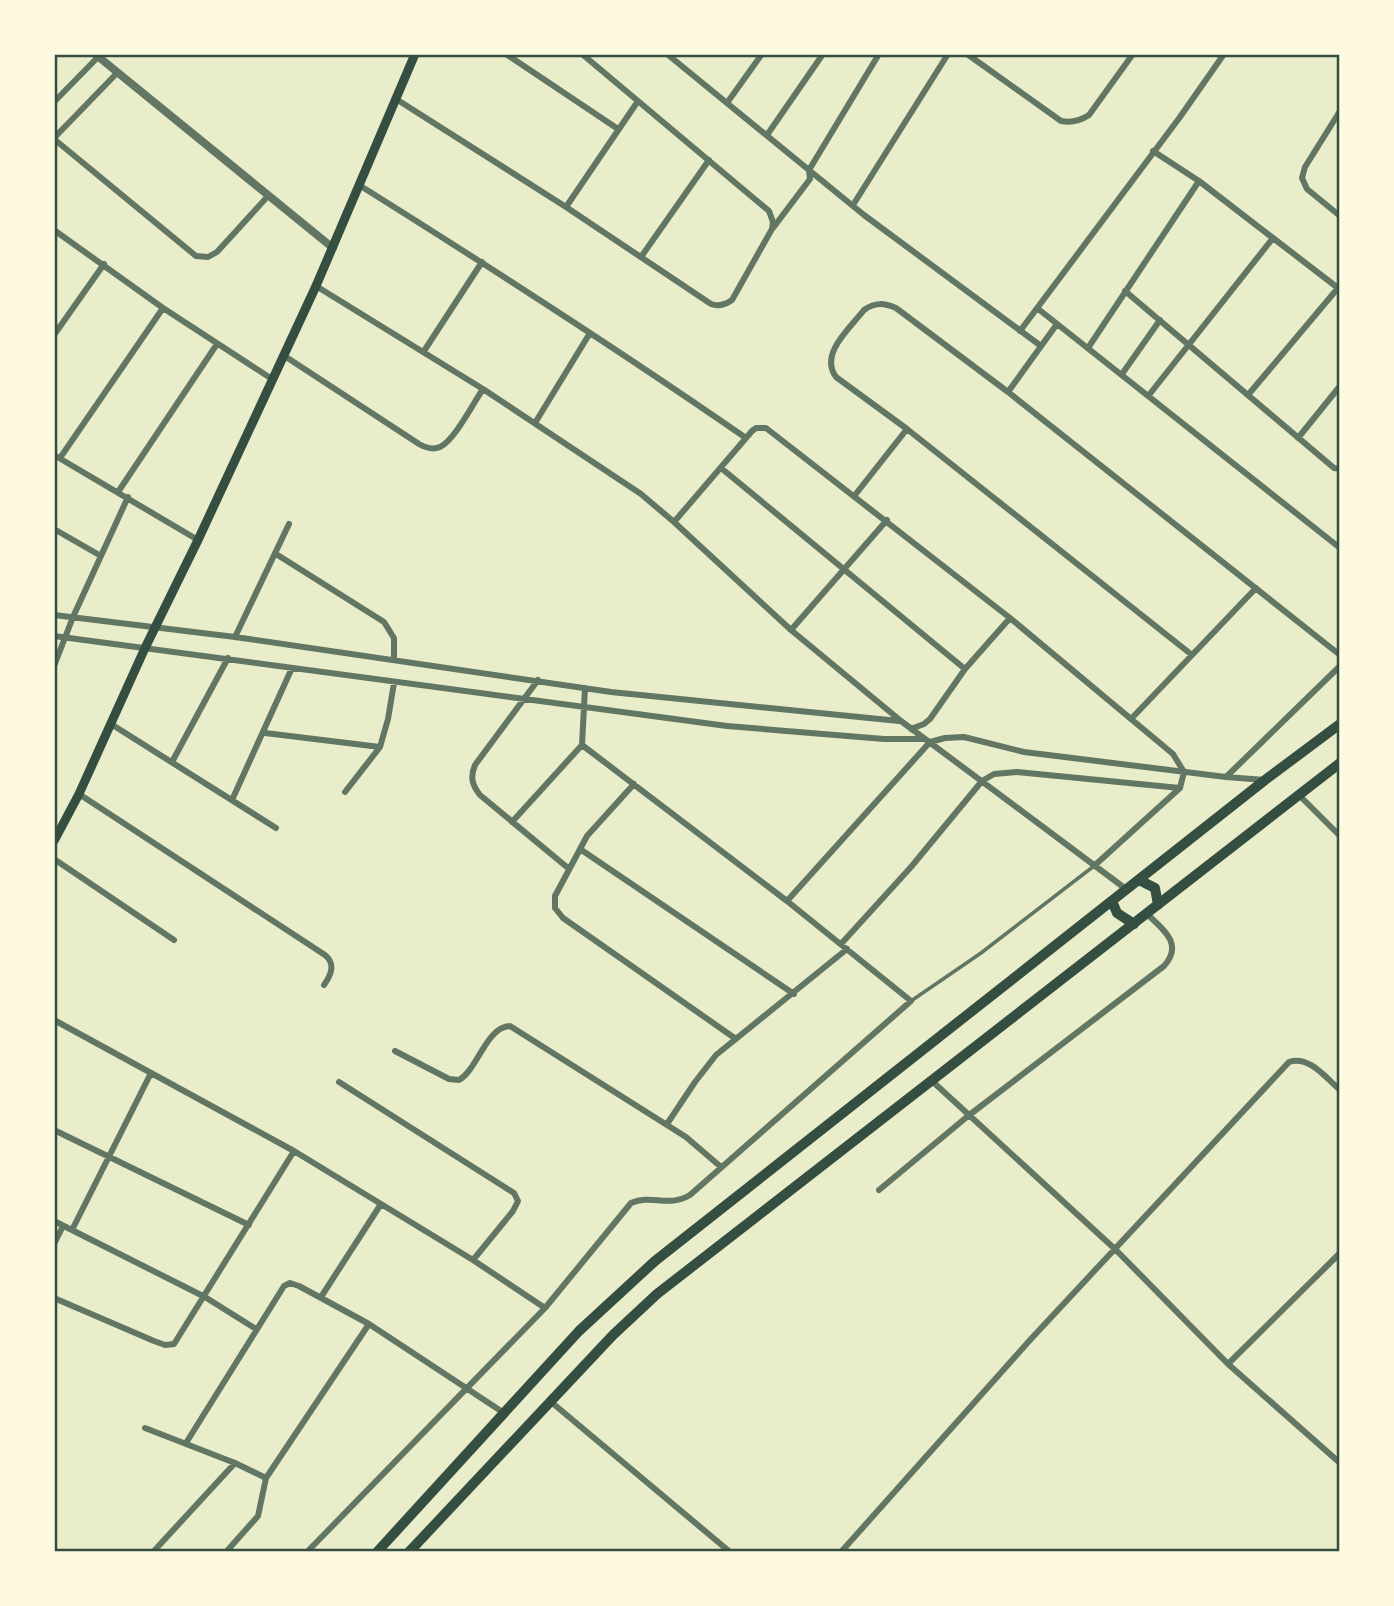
<svg xmlns="http://www.w3.org/2000/svg" width="1394" height="1606" viewBox="0 0 1394 1606" font-family="Raleway,sans-serif">
<style>
.lines{fill:none;stroke-linecap:round;stroke-linejoin:round}
.service{stroke:#617663;stroke-width:3.5}
.minor{stroke:#617663;stroke-width:6}
.tertiary{stroke:#617663;stroke-width:8}
.secondary{stroke:#344e41;stroke-width:9}
.primary{stroke:#344e41;stroke-width:10}
.neatline{fill:none;stroke:#344e41;stroke-width:2.5}
</style>
<rect width="100%" height="100%" fill="#e9edc9"/>
<g class="lines">
<path class="service" d="M911,1001l70,-48 113,-87"/>
<path class="minor" d="M506,54l112,75
M667,54l197,161 177,131
M967,54l94,67c11,2 19,0 28,-6l44,-61
M396,99l170,108 145,97c8,3 14,1 21,-4l40,-71 1,-7 -4,-11 -187,-157
M54,102l44,-45
M727,103l35,-49
M1340,111l-35,56 -3,11 5,11 33,27
M767,135l56,-81
M54,138l63,-65
M54,139l142,117 12,1 9,-5 51,-56
M1199,181l74,57
M359,185c131,82 260,165 387,253
M853,205l95,-151
M566,207l72,-106
M773,228l37,-49 -1,-9 70,-116
M54,230l109,78 109,71
M641,257l68,-97
M316,286l167,103 158,105 33,28 117,108 110,91 225,168
M1125,291l209,177 6,1
M1037,308l303,240
M1020,331l160,-214 44,-63
M54,335l50,-71
M1088,348l111,-167 -46,-30
M424,351l58,-89
M283,355l136,89c7,4 14,6 21,3 14,-6 34,-45 43,-58
M1122,374l38,-54
M1008,392l49,-68
M1149,395l124,-157 65,50 2,-3
M1248,395l90,-107
M535,423l55,-90
M1298,438l42,-52
M54,455l144,85
M60,458l103,-150
M721,468l244,201
M118,492l99,-148
M855,495l52,-66
M674,522l78,-91 4,-3h10l244,190 163,136 11,18 -4,16 -86,78
M54,529l47,27
M276,554l108,68 10,16v21
M54,615l181,22 376,55 288,29
M791,630l96,-110
M54,636l673,90 157,13h40
M235,637l54,-113
M1192,655l-285,-226 -71,-52c-17,-23 14,-49 28,-67 11,-8 20,-7 32,-2l112,84 332,263
M54,666l19,-49 55,-120
M538,680l-63,85c-5,12 -3,20 5,30l88,73
M1131,719l125,-131
M111,724l165,104
M911,729l13,-5 6,-5 35,-50 45,-51
M265,733l115,14
M172,762l56,-104
M1226,777l114,-111
M634,784l-47,52 -32,60v12l8,10 173,121
M345,792l35,-45 8,-28 6,-36
M79,794l246,161c11,9 6,20 -1,30
M1299,795l41,41
M232,800l60,-132
M512,822l70,-77
M580,849l214,145
M54,859l120,81
M787,901l143,-159 15,-4 19,-1 60,15 202,25 39,3
M841,944l70,-77 71,-86 12,-7 23,-2 163,16
M54,1020l240,131 179,109 72,48
M395,1051l54,28 10,1c19,-11 27,-53 51,-54l176,111 35,30
M932,1081l184,169 112,114 112,99
M339,1082l175,111 4,8 -5,10 -40,49
M667,1124l28,-42 21,-27 131,-106
M54,1130l195,95
M879,1190l89,-74 196,-150c20,-22 -1,-37 -17,-52
M54,1221l151,76 51,32
M72,1230l79,-157
M54,1244l9,-18
M321,1297l60,-93
M54,1298l100,43 11,4 9,-1 120,-193
M1228,1364l112,-111
M550,1401l180,151
M145,1428l90,35 31,15 103,-154
M186,1443l98,-157 6,-3 9,3 70,38 135,89
M153,1552l82,-89
M226,1552l32,-36 8,-38
M307,1552l238,-244 86,-105c21,-9 37,5 59,-8l221,-194 -124,-100 -205,-156 3,-57
M841,1552l189,-212 259,-278c20,-7 37,16 51,28"/>
<path class="tertiary" d="M95,54l238,194"/>
<path class="secondary" d="M54,841l25,-47 66,-146 53,-108 118,-254 99,-232"/>
<path class="primary" d="M1139,880l16,8 3,17
M1112,901l5,12 17,11
M377,1552l202,-221 76,-70 610,-481 75,-56
M409,1552l204,-217 44,-41 683,-531"/>
</g>
<rect width="1394" height="1606" fill="none" stroke="#fefae0" stroke-width="112"/>
<rect x="56" y="56" width="1282" height="1494" class="neatline"/>
</svg>
